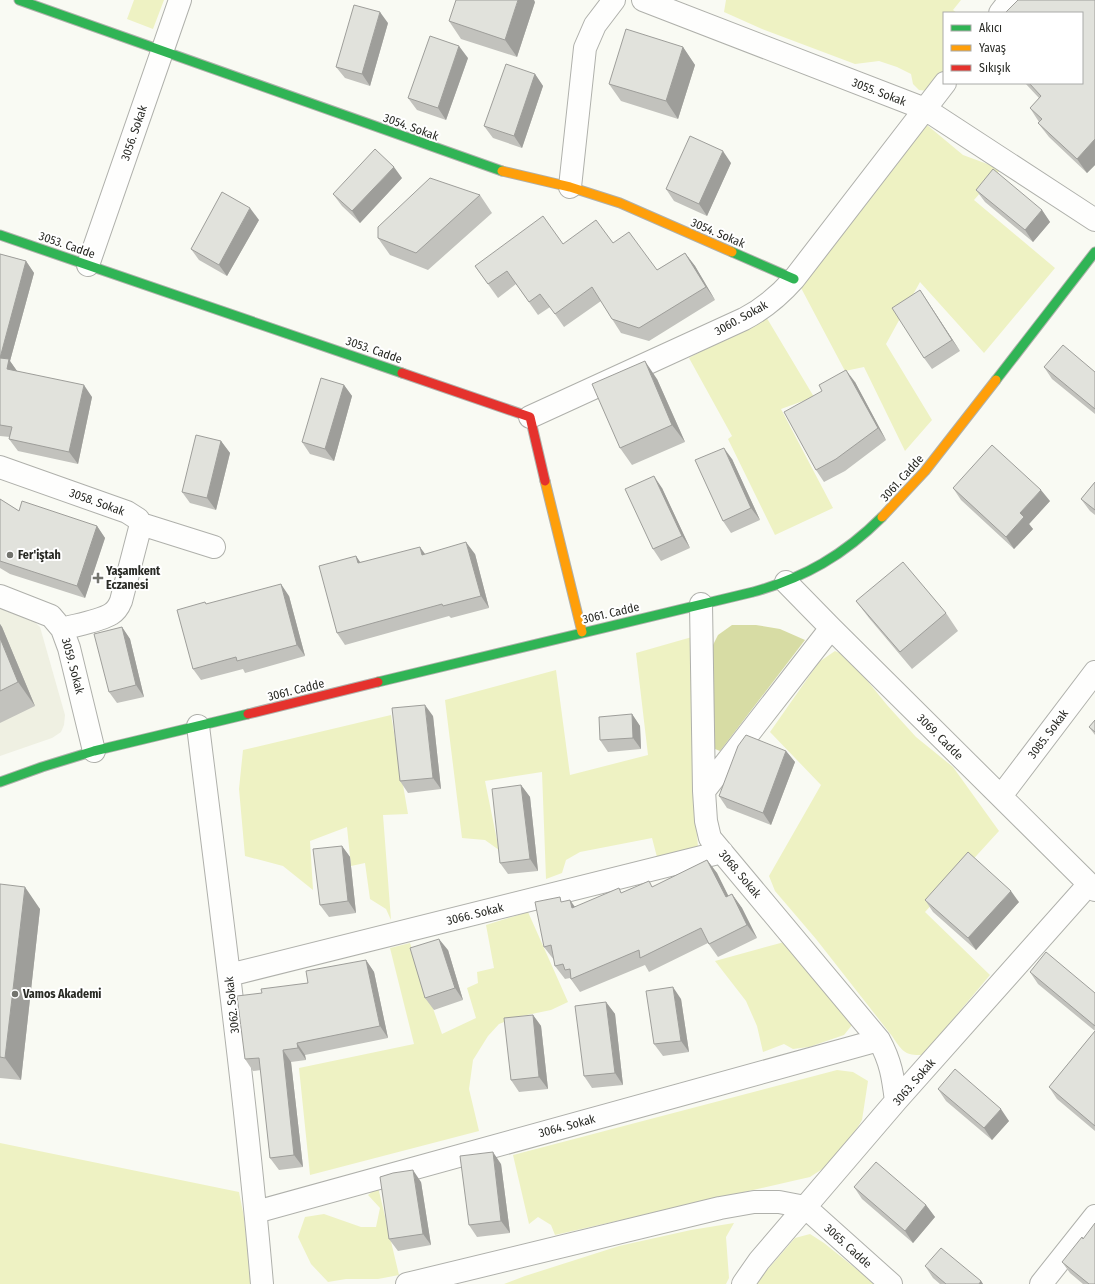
<svg xmlns="http://www.w3.org/2000/svg" width="1095" height="1284" viewBox="0 0 1095 1284" font-family="'Fira Sans Condensed',sans-serif">
<style>
.built{fill:#eff0e2}
.green{fill:#eef2c3}
.forest{fill:#d7dca4}
.lines{fill:none;stroke-linecap:round;stroke-linejoin:round}
.street-casing{stroke:#afb0ab;stroke-width:24}
.fast-casing{stroke:#afb0ab;stroke-width:11}
.slow-casing{stroke:#afb0ab;stroke-width:11}
.jam-casing{stroke:#afb0ab;stroke-width:11}
.street{stroke:#fefefd;stroke-width:22}
.fast{stroke:#30b455;stroke-width:9}
.slow{stroke:#ff9f0a;stroke-width:9}
.jam{stroke:#e5322d;stroke-width:9}
.wall{fill:#c2c2bd}
.shaded-wall{fill:#9e9e9a}
.building{fill:#e1e2dc;stroke:#9e9e9a}
.poi-dot{fill:#72736d;stroke:#fff;stroke-width:1.5}
.labels{text-anchor:middle;dominant-baseline:central;stroke-width:4;stroke-linejoin:round;paint-order:stroke}
.street-label{font-size:12px;fill:#292a25;stroke:#fff}
.poi-label{font-size:12px;font-weight:bold;fill:#292a25;stroke:#fff;text-anchor:start}
</style>
<rect width="100%" height="100%" fill="#f9faf3"/>
<path class="built" d="M0,604l27,11 13,12 25,88 -1,10 -3,7 -9,6 -52,18z"/>
<path class="green" d="M134,0h30l-11,29 -26,-10z
M726,0h235l-8,10 4,3h-13v59l-16,19 -9,-1 -6,-6 -2,-10 -14,-7 -18,-6 -24,3 -93,-35 -38,-17z
M927,125l36,30 38,14 -27,31 81,68 -71,85 -64,-71 -34,62 46,76 -27,31 -41,-84 -19,4 -45,-85z
M765,315l49,82 -33,12 52,99 -58,27 -47,-96 4,-3 -43,-78z
M692,637l3,175 3,35 -41,10 -5,-19 -72,14 -14,8 -4,13 -16,6 -4,-107 -57,9 14,69 -14,-10 -23,-2 -17,-138 111,-30 14,105 78,-20 -12,-102z
M835,651l13,6 39,48 29,32 37,30 46,64 -74,81 65,63 -67,80c-18,1 -21,-4 -31,-19l-76,-97 -41,-48 -6,-15 52,-91 -51,-53 49,-70z
M391,715l17,99 -25,1 8,105 -5,-11 -16,-10 -5,-36 -14,3 -4,-39 -37,14 3,49 -30,-24 -38,-10 -6,-67 4,-39z
M528,912l40,90 -17,8 -34,7 -18,7 -11,12 -15,24 -4,29 10,42 -169,44 -11,-107 115,-24 -24,-96 20,-5 32,91 34,-16 -9,-30 11,-5 -1,-11 17,-4 -8,-43z
M788,941l54,65 10,19 -8,10 -35,12 -16,2 -9,-5 -21,8 -6,-26 -11,-25 -31,-40z
M837,1070l16,2 15,9 -6,39 -16,27 -16,17 -20,13 -255,58 -4,-10 -13,-8 -9,7 -16,-69z
M0,1143l239,49 5,25 7,67h-251z
M378,1187l21,88 -21,4h-32l-18,3 -17,-18 -13,-27 7,-20 19,-3 37,13h15l4,-19 -12,-13z
M734,1223l-8,14 3,41 -3,6h-222l21,-8 94,-30 72,-16z
M810,1234l14,9 51,41h-120l40,-46z"/>
<path class="forest" d="M732,625h24l24,4 25,11 -85,111 -5,-2 -3,-102 6,-12z"/>
<g class="lines">
<defs>
<path id="street" d="M643,0l282,109 170,111
M1000,13l10,-13
M570,187l15,-139 10,-23 19,-25
M88,265l92,-265
M530,417l214,-98c19,-10 35,-23 50,-40l151,-196
M0,467l127,45 11,7 3,5 73,23
M786,582l45,46 264,262
M0,596l51,20 11,13 7,19 25,103
M701,604l3,187 2,30 4,17 169,202c12,22 14,37 17,61
M62,629c14,-4 38,-8 49,-15 5,-3 8,-8 10,-13l20,-77
M198,726c23,186 48,372 64,558
M704,791l127,-163
M1001,796l94,-124
M229,975l493,-123
M256,1212l623,-172
M407,1284l313,-76 34,-6h25l26,5 86,77
M743,1284l16,-23 137,-160 193,-217
M1041,1284l54,-68"/>
<path id="fast" d="M19,0l483,171
M0,235l402,138
M732,252l62,27
M996,380l99,-128
M378,682l375,-90c51,-14 91,-37 129,-75
M0,782l42,-15 52,-16 154,-37"/>
<path id="slow" d="M502,171l68,16 50,16 112,49
M545,481l37,151
M882,517l43,-46 71,-91"/>
<path id="jam" d="M402,373l128,44 15,64
M248,714l130,-32"/>
</defs>
<use href="#street" class="street-casing"/>
<use href="#fast" class="fast-casing"/>
<use href="#slow" class="slow-casing"/>
<use href="#jam" class="jam-casing"/>
<use href="#street" class="street"/>
<use href="#fast" class="fast"/>
<use href="#slow" class="slow"/>
<use href="#jam" class="jam"/>
</g>
<path class="wall" d="M1095,0v165l-8,8 -38,-36 -11,-14 1,-1 -9,-14 9,-10 -14,-15h57z
M535,2l-18,55 -56,-18 -12,-18z
M388,23l-18,63 -25,-8 -9,-11z
M683,47l12,18 -17,54 -57,-18 -12,-17z
M468,58l-22,62 -29,-10 -9,-12z
M535,74l8,12 -21,62 -29,-10 -9,-12z
M731,163l-24,53 -33,-15 -8,-12z
M402,178l-42,45 -18,-17 -9,-12z
M976,190l66,20 8,12 -17,20 -48,-40z
M480,195l12,18 -64,57 -38,-15 -12,-17z
M259,220l-32,56 -28,-16 -8,-11z
M613,243l44,27 28,-17 10,13 20,34 -66,41 -28,-8 -9,-14 -11,-18 -37,26 -14,-20 -12,8 -22,-31 -18,14 -23,-32 88,-22z
M0,254l26,7 8,12 -24,88 7,10 75,26 -14,67 -60,-13 -9,-12 1,-2 -10,-1z
M920,290l40,61 -28,18 -8,-11z
M1044,367l51,5v42l-43,-35z
M657,379l28,63 -53,23 -12,-17z
M855,382l31,58 -41,31 -21,11 -8,-12z
M344,385l8,11 -18,65 -24,-7 -8,-12z
M221,441l9,12 -14,57 -26,-7 -8,-11z
M732,459l28,61 -29,13 -8,-12z
M1095,482v33l-5,-4 -9,-12z
M662,488l28,60 -29,13 -8,-12z
M953,488l97,13 -21,23 4,5 -19,20 -53,-49z
M0,499l19,12 78,15 8,12 -20,60 -75,-24 -10,-6z
M425,554h50l14,54 -38,10 -2,-2 -104,29 -8,-12 19,-77 4,6z
M289,596l16,60 -60,17 -2,-4 -42,11 -8,-11 14,-65z
M856,601l90,12 12,18 -46,38 -43,-51z
M0,624l2,3 33,79 -35,17z
M122,627l8,12 14,58 -27,6 -8,-11z
M632,714l8,12 1,23 -33,3 -8,-12z
M433,716l8,73 -33,4 -8,-12z
M1095,720v15l-6,-8z
M786,751l9,11 -24,63 -44,-17 -8,-12z
M521,785l9,12 8,74 -30,3 -8,-11z
M342,846l8,11 6,56 -27,4 -9,-12z
M707,860l10,13 11,23 4,-2 10,14 15,30 -39,19 -10,-14 -59,29 -4,-7 -65,27 -10,-14 -5,1 -10,-13 -1,-6 -10,-13 20,-45 11,5 47,-14 31,-6z
M0,884l40,25 -19,171 -21,-2z
M925,900l94,2 -43,48 -43,-38z
M448,950l15,50 -29,10 -9,-12z
M366,960l8,12 14,66 -83,17 1,5 -15,2 12,105 -24,3 -9,-12 -9,-88 -8,1 -8,-12 17,-66 46,-10z
M1030,972l65,21v38l-57,-47z
M681,999l8,53 -26,4 -9,-12z
M606,1002l9,12 8,71 -31,3 -8,-12z
M533,1015l8,11 7,63 -29,3 -8,-12z
M1095,1031v100l-38,-32 -8,-12z
M938,1089l71,32 -17,19 -46,-39z
M501,1164l9,69 -33,4 -8,-12z
M421,1182l10,63 -33,6 -9,-12z
M854,1187l72,18 9,12 -22,26 -51,-44z
M1062,1262l33,22h-12l-13,-11z
M925,1266l56,15 2,3h-43l-7,-6z"/>
<path class="shaded-wall" d="M518,0h16l1,2 -18,55 -12,-17z
M380,12l8,11 -18,63 -8,-12z
M459,46l9,12 -22,62 -8,-12z
M683,47l12,18 -17,54 -12,-18z
M535,74l8,12 -21,62 -8,-12z
M1095,139v26l-8,8 -10,-14z
M723,151l8,12 -24,53 -8,-12z
M394,167l8,11 -42,45 -8,-12z
M250,208l9,12 -32,56 -8,-11z
M1042,210l8,12 -17,20 -8,-12z
M685,253l10,13 20,34 -9,-13z
M26,261l8,12 -24,88 7,10 -2,10 -15,-23z
M920,290l8,12 32,49 -8,-11z
M645,361l12,18 28,63 -13,-17z
M846,370l9,12 31,58 -8,-12z
M84,385l8,12 -14,67 -9,-12z
M344,385l8,11 -18,65 -9,-12z
M221,441l9,12 -14,57 -9,-12z
M724,448l8,11 28,61 -9,-12z
M654,476l8,12 28,60 -8,-12z
M1041,490l9,11 -21,23 4,5 -19,20 -8,-12 14,-24z
M97,526l8,12 -20,60 -8,-12z
M466,542l9,12 14,54 -8,-12z
M420,547l8,11 -6,-3z
M356,556l8,12 -6,-5z
M281,584l8,12 16,60 -8,-11z
M0,624l2,3 33,79 -17,-24 -18,-44z
M122,627l8,12 14,58 -8,-12z
M425,705l8,11 8,73 -8,-11z
M632,714l8,12 1,23 -8,-11z
M786,751l9,11 -24,63 -8,-12z
M521,785l9,12 8,74 -8,-12z
M342,846l8,11 6,56 -8,-12z
M707,860l10,13 19,38 -10,-14z
M25,887l15,22 -19,171 -16,-22z
M1011,891l8,11 -43,48 -8,-12z
M732,894l10,14 15,30 -10,-13z
M570,900l10,14 -8,-6z
M439,939l9,11 15,50 -8,-12z
M366,960l8,12 14,66 -8,-12z
M673,987l8,12 8,53 -8,-11z
M606,1002l9,12 8,71 -8,-12z
M533,1015l8,11 7,63 -9,-12z
M297,1043l8,12 1,5 -8,-12z
M283,1050l8,12 12,105 -9,-12z
M1001,1109l8,12 -17,19 -8,-12z
M493,1152l8,12 9,69 -9,-12z
M413,1170l8,12 10,63 -8,-11z
M926,1205l9,12 -22,26 -8,-12z
M981,1281l2,3h-4z"/>
<path class="building" d="M456,0h62l-13,40 -56,-19z
M1018,0h77v139l-18,20 -39,-36 4,-4 -12,-11 11,-12 -12,-13h53v-70h-77z
M354,5l26,7 -18,62 -26,-7z
M626,29l57,18 -17,54 -57,-17z
M430,36l29,10 -21,62 -30,-10z
M506,64l29,10 -21,62 -30,-10z
M690,136l33,15 -24,53 -33,-15z
M375,149l19,18 -42,44 -19,-17z
M993,169l49,41 -17,20 -49,-40z
M430,178l50,17 -64,58 -38,-15v-11z
M222,192l28,16 -31,57 -28,-16z
M543,216l20,28 33,-24 17,23 16,-11 28,38 28,-17 21,34 -67,41 -27,-9 -20,-32 -37,27 -15,-20 -11,8 -22,-31 -19,13 -13,-18z
M0,254l26,7 -26,97 9,1 -2,10 77,16 -15,67 -60,-13 3,-12 -12,-2z
M920,290l32,50 -28,18 -32,-50z
M1063,345l32,27v37l-51,-42z
M645,361l27,64 -52,23 -28,-64z
M846,370l32,58 -42,31 -20,11 -32,-58 38,-21 -3,-6z
M321,378l23,7 -19,64 -23,-7z
M196,435l25,6 -14,57 -25,-6z
M992,445l49,45 -21,23 4,4 -18,20 -53,-49z
M724,448l27,60 -28,13 -28,-61z
M654,476l28,60 -29,13 -28,-60z
M1095,482v28l-14,-11z
M0,499l19,12 3,-10 75,25 -20,60 -77,-25z
M466,542l15,54 -38,10 -1,-2 -105,29 -18,-67 37,-10 2,7 62,-16 2,8z
M903,562l43,51 -46,39 -44,-51z
M281,584l16,61 -60,16 -1,-4 -43,12 -16,-59 28,-8 1,2z
M122,627l14,58 -27,7 -15,-58z
M0,638l18,44 -18,9z
M425,705l8,73 -33,3 -8,-73z
M632,714l1,24 -33,2 -1,-23z
M1095,720v12l-6,-5z
M746,735l40,16 -23,62 -44,-17 19,-50z
M521,785l9,74 -30,4 -8,-74z
M342,846l6,55 -28,4 -7,-56z
M968,852l43,39 -43,47 -43,-38z
M707,860l19,37 6,-3 15,31 -38,19 -8,-16 -61,30 -1,-8 -68,29 -1,-10 -5,1 -2,-6 -8,2 -4,-21 -7,2 -9,-45 25,-5 1,5 9,-2 2,8 47,-20 2,5 28,-12 3,6z
M0,884l25,3 -20,171 -5,-1z
M439,939l16,49 -30,10 -15,-50z
M1046,952l49,41v33l-65,-54z
M366,960l14,66 -83,17 1,5 -15,2 11,105 -24,3 -11,-100 -14,1 -8,-63 25,-3 -1,-4 47,-6 -2,-12z
M673,987l8,54 -27,3 -8,-53z
M606,1002l9,71 -31,3 -9,-70z
M533,1015l6,62 -28,3 -7,-62z
M1095,1031v95l-46,-39z
M955,1069l46,40 -17,19 -46,-39z
M493,1152l8,69 -32,4 -9,-69z
M876,1162l50,43 -21,26 -51,-44z
M413,1170l10,64 -34,5 -9,-62 13,-4z
M1095,1223v61h-6l-27,-22 20,-25 1,2z
M941,1248l40,33 -2,3h-33l-21,-18z"/>
<g class="poi-dot">
<circle cx="10" cy="555" r="4"/>
<path d="M96 572h4v4h4v4h-4v4h-4v-4h-4v-4h4z"/>
<circle cx="15" cy="994" r="4"/>
</g>
<g class="labels">
<g class="street-label">
<text transform="translate(879 92) rotate(21)">3055. Sokak</text>
<text transform="translate(411 127) rotate(20)">3054. Sokak</text>
<text transform="translate(134 133) rotate(-71)">3056. Sokak</text>
<text transform="translate(718 233) rotate(23)">3054. Sokak</text>
<text transform="translate(67 245) rotate(19)">3053. Cadde</text>
<text transform="translate(741 318) rotate(-29)">3060. Sokak</text>
<text transform="translate(374 350) rotate(19)">3053. Cadde</text>
<text transform="translate(902 478) rotate(-48)">3061. Cadde</text>
<text transform="translate(97 502) rotate(20)">3058. Sokak</text>
<text transform="translate(611 613) rotate(-13)">3061. Cadde</text>
<text transform="translate(73 666) rotate(75)">3059. Sokak</text>
<text transform="translate(296 690) rotate(-14)">3061. Cadde</text>
<text transform="translate(1048 734) rotate(-53)">3085. Sokak</text>
<text transform="translate(940 737) rotate(45)">3069. Cadde</text>
<text transform="translate(740 874) rotate(50)">3068. Sokak</text>
<text transform="translate(475 914) rotate(-14)">3066. Sokak</text>
<text transform="translate(232 1005) rotate(-96)">3062. Sokak</text>
<text transform="translate(914 1082) rotate(-49)">3063. Sokak</text>
<text transform="translate(567 1126) rotate(-15)">3064. Sokak</text>
<text transform="translate(848 1246) rotate(42)">3065. Cadde</text>
</g>
<g class="poi-label">
<text x="18" y="555">Fer'iştah</text>
<text x="106" y="571">Yaşamkent<tspan x="106" dy="14">Eczanesi</tspan></text>
<text x="23" y="994">Vamos Akademi</text>
</g>
</g>
<rect x="943" y="12" width="140" height="72" fill="#ffffff" stroke="#a9aaa8"/>
<rect x="951" y="25" width="20" height="6" fill="#30b455" stroke="#a9aaa8"/>
<text x="979" y="32" font-size="12" fill="#292a25">Akıcı</text>
<rect x="951" y="45" width="20" height="6" fill="#ff9f0a" stroke="#a9aaa8"/>
<text x="979" y="52" font-size="12" fill="#292a25">Yavaş</text>
<rect x="951" y="65" width="20" height="6" fill="#e5322d" stroke="#a9aaa8"/>
<text x="979" y="72" font-size="12" fill="#292a25">Sıkışık</text>
</svg>
